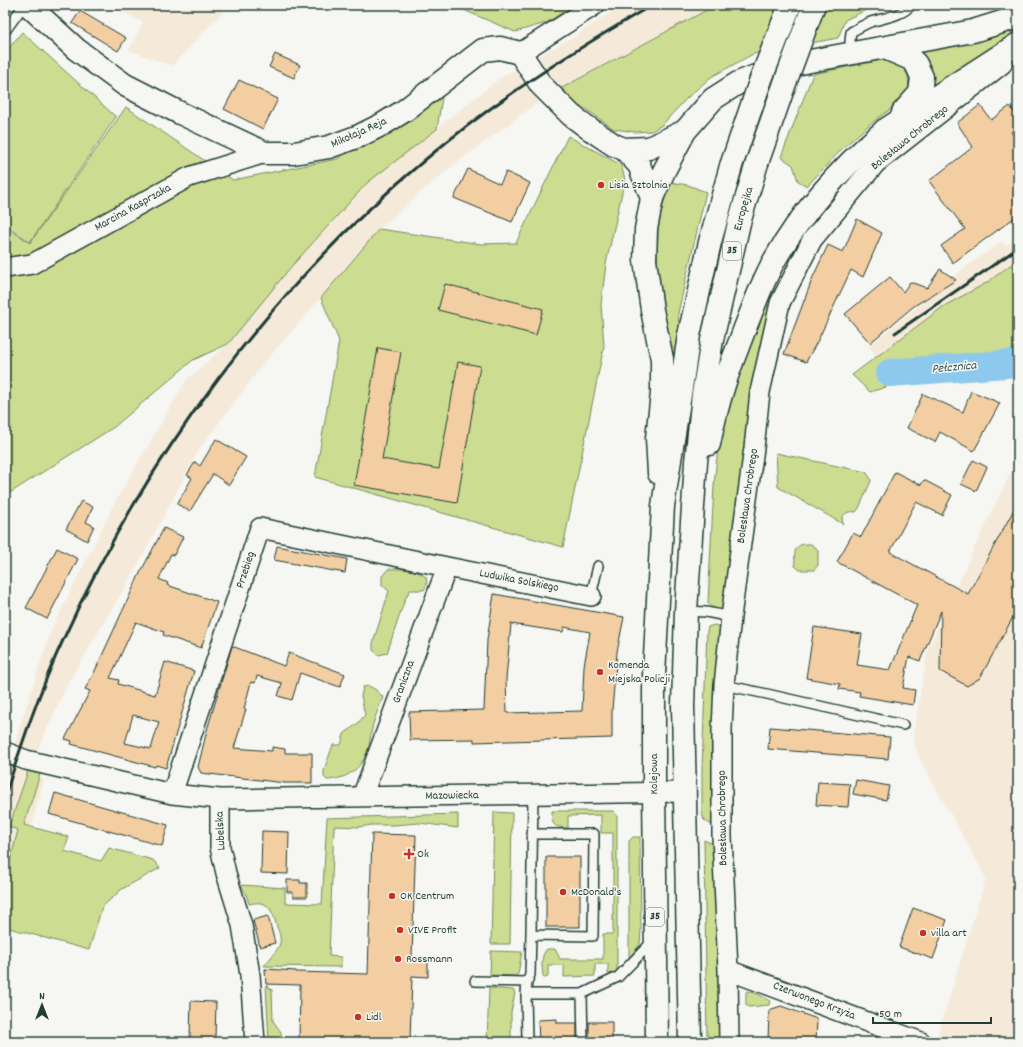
<svg xmlns="http://www.w3.org/2000/svg" width="1023" height="1047" viewBox="0 0 1023 1047" font-family="Dekko,sans-serif">
<style>
.built{fill:#f5eada}
.green{fill:#ccdc90;stroke:#768c62}
.lines{fill:none;stroke-linecap:round;stroke-linejoin:round}
.river{stroke:#8cc9ec;stroke-width:28}
.building{fill:#f2cea2;stroke:#1f3d34;fill-rule:evenodd}
.lane-casing{stroke:#1f3d34;stroke-width:12}
.street-casing{stroke:#1f3d34;stroke-width:22}
.secondary-casing{stroke:#1f3d34;stroke-width:25}
.primary-casing{stroke:#1f3d34;stroke-width:25}
.lane{stroke:#f6f6f2;stroke-width:9}
.street{stroke:#f6f6f2;stroke-width:19}
.secondary{stroke:#f6f6f2;stroke-width:22}
.primary{stroke:#f6f6f2;stroke-width:22}
.rail{stroke:#1f3d34;stroke-width:3}
.primary-bridge-casing{stroke:#1f3d34;stroke-width:25;stroke-linecap:butt}
.primary-bridge{stroke:#f6f6f2;stroke-width:22}
.poi-dot{fill:#c8321e;stroke:#f6f6f2;stroke-width:1.5}
.labels{text-anchor:middle;dominant-baseline:central;stroke-width:3;stroke-linejoin:round;paint-order:stroke}
.shield{fill:#f6f6f2;stroke:#60746d;stroke-width:1}
.shield-label{font-size:11px;font-weight:bold;fill:#1f3d34}
.street-label{font-size:12px;fill:#1f3d34;stroke:#f6f6f2}
.poi-label{font-size:12px;fill:#1f3d34;stroke:#f6f6f2;text-anchor:start}
.water-label{font-size:13px;font-style:italic;fill:#355959;stroke:#f6f6f2}
</style>
<rect width="100%" height="100%" fill="#f6f6f2"/>
<filter id="ink" filterUnits="userSpaceOnUse"><feTurbulence type="fractalNoise" baseFrequency=".025" numOctaves="2"/><feDisplacementMap in="SourceGraphic" scale="8" xChannelSelector="R" yChannelSelector="G"/><feConvolveMatrix kernelMatrix="1 2 1 2 8 2 1 2 1" color-interpolation-filters="sRGB"/></filter>
<g filter="url(#ink)">
<path class="built" d="M108,5h121l-57,61 -43,-16 14,-28z
M621,5h95l-152,81 -31,20 -86,64 -68,59 -58,69 -57,65 -64,85 -66,124 -67,113 -39,86 -1,4 17,4 -39,153v-163l3,1 13,-48 30,-91 62,-125 73,-126 42,-36 62,-76 77,-85 136,-107 72,-40z
M1018,237v29l-137,98 -12,-18 90,-74 43,-31 3,5z
M1018,459v583h-62l-19,-5 49,-159 -69,-124 -4,-19 15,-86 67,-145z"/>
<path class="green" d="M452,5h122l-28,18 -31,9z
M716,5h161l-32,15 -7,18 -85,16 -42,23 -23,20 -26,28 -10,6 -17,1 -21,-3 -28,-20h-8l-20,-19z
M1012,29l3,6 -84,54c1,-16 -1,-23 -10,-36l1,-3z
M22,32l94,85 -86,125 -25,-18v-171z
M892,59l9,6 7,10 1,14 -3,9 -36,26 -27,24 -36,38 -9,-5 -5,-16 -12,-8 32,-83 68,-14z
M443,91l-6,38 -70,54 -77,85 -62,76 -35,16 -79,67 -109,69v-270l25,17 96,-136 107,73 104,-21 69,-39z
M568,136l53,29 4,14 -19,85 -5,40 3,42 -41,201 -248,-70 24,-136 -18,-43 58,-69 102,15 35,-1z
M740,165h6l-52,221 -2,-1 8,-65z
M669,182l19,3 18,7 -28,121 1,13 -7,48 -15,-103 1,-45z
M1018,259v115h-39l-67,5 -42,13 -18,-17 92,-69 44,-24z
M764,305l11,3 -52,303c-7,0 -11,-3 -15,-8l6,-118 5,-47 8,-38z
M776,453l90,19 3,4 2,5 -12,27 -3,4c-6,-1 -11,0 -14,6l1,6 -65,-37z
M803,544h8l7,6v15l-4,5h-14l-5,-4c0,-9 -3,-19 8,-22z
M388,569c13,0 27,-1 38,8l1,7 -3,6h-14l-5,9 -18,54 -8,2 -6,-5v-7l16,-52 -7,-6v-9z
M714,625l7,2 -6,200 -11,-7 -2,-5v-46l5,-138 1,-4z
M369,686l7,4 7,7c-2,7 -6,14 -8,21 -4,10 -4,21 -7,31 -6,20 -21,30 -41,31l-3,-3v-7l9,-25h8l3,-11 13,-10 8,-9 -4,-19 2,-9z
M28,771l12,3 -16,51 45,12 -5,14 37,10 8,-13 44,12 7,8 -38,21 -20,18 -13,43 -80,-22 -4,22v-69l13,-51 -9,-3z
M552,811h61l4,4v157l-9,2v-10h-13v12l-31,1v-12h-16v12l-4,1 -1,-3c-1,-9 -3,-18 4,-26h8l5,10h43v-25h10v-101h-12v-18l-33,1v12c-15,-1 -16,-2 -16,-17z
M494,812l18,1 -2,131h-19z
M458,814v14l-39,-5 -25,2h-22l-13,2 -25,-1 -5,130 12,1v10l-77,-1c5,-7 14,-15 16,-23 1,-6 -1,-11 -3,-16 -5,-17 -8,-28 -28,-23l-3,-10 -5,-9 44,3v15l37,1 5,-86z
M633,837h7l1,93 -1,14 -11,14v-117z
M704,840l11,5 5,197h-13z
M491,951l31,1 -4,22 -2,2 -26,-1z
M266,985l6,5 1,31 8,11v10h-12z
M489,988l24,2 2,3 -4,19v30h-24z
M748,991l10,3 12,7 -1,4 -20,2 -3,-2v-13z"/>
<g class="lines">
<path class="river" d="M890,373l128,-10"/>
</g>
<path class="building" d="M80,11l46,27 -8,13 -46,-28z
M275,54l25,11 -6,13 -25,-11z
M239,80l39,19 -15,30 -39,-20z
M980,105l11,15 19,-14 8,11v10l-7,5 7,9v74l-65,48 -12,-17 24,-17 -36,-48 44,-34 -16,-24z
M468,169l32,15 6,-12 24,11 -18,39 -58,-24z
M857,219l25,14 -19,44 -12,-7 -33,70 -12,22 -22,-8 29,-77 15,-32 15,7z
M940,269l16,11 -42,26 -44,37 -25,-29 45,-37 13,15 7,-10 17,6z
M445,284l98,25 -7,26 -98,-25z
M378,348l23,4 -19,107 57,10 19,-107 22,4 -23,137 -103,-18z
M971,391l29,12 -26,48 -34,-19 -5,10 -28,-14 16,-34 40,18z
M216,439l30,18 -17,28 -16,-11 -23,37 -13,-7 15,-26 -5,-3 8,-13 5,4z
M973,460l14,7 -11,24 -15,-7z
M895,472l26,13 3,-5 28,15 -10,20 -26,-13 -26,50 78,42 50,-92v106l-38,70 -13,8 -27,-15 1,-60 -21,50 -11,-4 -6,31 12,2 -2,15 -54,-9 1,-4 -21,-3 1,-5 -34,-6 8,-51 48,7 -5,31 33,5 27,-65 -80,-43 16,-29 8,4z
M81,501l12,6 -7,15 8,4 -7,15 -21,-12z
M164,528l19,9 -9,18 -3,-1 -12,25 9,4 -1,2 50,17 -16,46 -38,-13 1,-3 -28,-10 -26,56 9,2 -1,4 37,11 10,-33 29,9 -28,97 -10,-3 -1,2 -84,-23 1,-3 -7,-2 25,-48 -5,-2 9,-16 46,-100zM133,715l26,7 -8,27 -26,-6z
M277,546l70,13 -2,14 -71,-13z
M57,548l21,11 -31,60 -21,-11z
M494,594l130,23 -7,35 -5,58v28l-138,4v-3l-64,1 -1,-28 75,-2 3,-70zM511,624l52,8 1,-5 26,5 -6,34 -2,45 -75,2 -1,-34z
M232,646l52,20 5,-13 56,21 -5,13 -40,-14 -8,27 -14,-4 4,-13 -25,-7 -2,7 -4,-1 -7,27h2l-12,39 38,3v-4l13,2v4h27v30h-27l-84,-10 -3,-6 9,-37z
M770,727l120,10 -2,22 -120,-10z
M856,780l33,6 -3,14 -33,-6z
M818,782l32,2 -2,23 -32,-2z
M55,793l113,32 -6,21 -113,-32z
M262,831l27,1 -1,42 -27,-1z
M372,834l44,1 -4,122 16,1v19l-16,-1 -2,66h-111l1,-57 -34,-1 -1,-15 31,2v1l72,2z
M546,857h34v70h-34z
M287,880h13v3h7v14h-14v-5h-6z
M913,908l34,12 -14,39 -34,-12z
M268,916l7,27 -15,4 -7,-27z
M191,1001l25,1 -1,37 -25,-1z
M781,1006l36,13 -1,23h-48l1,-32z
M557,1019v4h20v19h-38l-1,-22z
M589,1022h23v20h-23z"/>
<g class="lines">
<defs>
<path id="lane" d="M5,31l19,-26
M852,54l-2,-13 1,-9c5,-3 11,-6 17,-9 13,-5 33,-6 43,-18
M591,596l7,-30
M686,611l20,1 25,5
M724,685l43,9 136,31
M531,935l62,1 1,-102h-62
M475,981l52,1
M526,994h56
M527,1042l-1,-48 1,-12 3,-7 1,-40 2,-140
M583,1042l-1,-48 36,-17 35,-36"/>
<path id="street" d="M520,53l75,-48
M5,268l27,-4 157,-87 76,-24
M5,752l21,8 146,34 48,5 465,-7
M172,794l88,-266 187,39 144,29
M362,797l85,-230
M220,799v48l6,26 16,52 8,50 5,67
M728,970l193,72
M729,1042l-1,-72 -6,-134v-107l2,-44 7,-68 23,-169 6,-56 20,-89 32,-63 64,-77 126,-99"/>
<path id="secondary" d="M28,5l48,44 49,36 55,28 85,40h29l35,-6 30,-11 24,-12 21,-13 79,-61 17,-2 20,5 21,32 30,30 16,12 27,18 10,4 15,16 13,33
M885,48l26,11 5,5 6,13 -2,16 -17,19
M885,130l133,-86
M624,149l25,-1 36,-17
M652,198l12,-27 21,-40 28,-32 25,-16 35,-14 37,-8 163,-30 45,-14"/>
<path id="primary" d="M652,198l-6,31 -1,31 7,50 10,49v34l-5,45 2,35
M709,444c4,-20 9,-40 15,-59 6,-19 14,-38 21,-57 9,-22 17,-46 29,-67 28,-50 68,-94 111,-131
M657,1042l-3,-250v-117l9,-169 26,-171 21,-93 21,-76
M690,1042l-7,-337 3,-94 10,-149 7,-68 9,-54 27,-117 18,-60"/>
</defs>
<use href="#lane" class="lane-casing"/>
<use href="#street" class="street-casing"/>
<use href="#secondary" class="secondary-casing"/>
<use href="#primary" class="primary-casing"/>
<use href="#lane" class="lane"/>
<use href="#street" class="street"/>
<use href="#secondary" class="secondary"/>
<use href="#primary" class="primary"/>
<path class="rail" d="M895,333l123,-85
M5,796c17,-53 35,-107 59,-158 82,-181 209,-352 362,-479 70,-59 147,-108 226,-154"/>
<defs>
<path id="primary-bridge" d="M757,163l28,-80 29,-78
M731,166l30,-87 29,-74"/>
</defs>
<use href="#primary-bridge" class="primary-bridge-casing"/>
<use href="#primary-bridge" class="primary-bridge"/>
</g>
</g>
<g class="poi-dot">
<circle cx="601" cy="185" r="4"/>
<circle cx="600" cy="672" r="4"/>
<path d="M407 848h4v4h4v4h-4v4h-4v-4h-4v-4h4z"/>
<circle cx="563" cy="892" r="4"/>
<circle cx="392" cy="896" r="4"/>
<circle cx="400" cy="930" r="4"/>
<circle cx="923" cy="933" r="4"/>
<circle cx="398" cy="959" r="4"/>
<circle cx="358" cy="1017" r="4"/>
</g>
<g class="labels">
<g class="shield">
<rect x="723" y="242" width="18" height="18" rx="3"/>
<rect x="646" y="908" width="18" height="18" rx="3"/>
</g>
<g class="shield-label">
<text x="732" y="251">35</text>
<text x="655" y="917">35</text>
</g>
<g class="street-label">
<text transform="translate(359 133) rotate(-24)">Mikołaja Reja</text>
<text transform="translate(910 138) rotate(-39)">Bolesława Chrobrego</text>
<text transform="translate(133 208) rotate(-29)">Marcina Kasprzaka</text>
<text transform="translate(744 209) rotate(-74)">Europejka</text>
<text transform="translate(748 496) rotate(-82)">Bolesława Chrobrego</text>
<text transform="translate(246 570) rotate(-72)">Przebieg</text>
<text transform="translate(519 581) rotate(11)">Ludwika Solskiego</text>
<text transform="translate(404 682) rotate(-70)">Graniczna</text>
<text transform="translate(654 774) rotate(-90)">Kolejowa</text>
<text transform="translate(452 796) rotate(-1)">Mazowiecka</text>
<text transform="translate(723 818) rotate(-91)">Bolesława Chrobrego</text>
<text transform="translate(221 831) rotate(-93)">Lubelska</text>
<text transform="translate(814 1001) rotate(21)">Czerwonego Krzyża</text>
</g>
<g class="poi-label">
<text x="609" y="185">Lisia Sztolnia</text>
<text x="608" y="665">Komenda<tspan x="608" dy="14">Miejska Policji</tspan></text>
<text x="417" y="854">Ok</text>
<text x="571" y="892">McDonald's</text>
<text x="400" y="896">OK Centrum</text>
<text x="408" y="930">VIVE Profit</text>
<text x="931" y="933">villa art</text>
<text x="406" y="959">Rossmann</text>
<text x="366" y="1017">Lidl</text>
</g>
<g class="water-label">
<text transform="translate(954 368) rotate(-5)">Pełcznica</text>
</g>
</g>
<rect width="1023" height="1047" fill="none" stroke="#f6f6f2" stroke-width="20"/>
<rect x="10" y="10" width="1003" height="1027" fill="none" stroke="#1f3d34" stroke-width="1.5" filter="url(#ink)"/>
<g transform="translate(42 1005)" stroke="#f6f6f2" stroke-width="3" paint-order="stroke">
<path d="M0-3L7 15L0 10L-7 15Z" fill="#1f3d34"/>
<text y="-6" font-size="11" font-weight="bold" text-anchor="middle" fill="#1f3d34">N</text>
</g>
<path d="M873 1017v6h118v-6" fill="none" stroke="#1f3d34" stroke-width="2"/>
<text x="879" y="1017" font-size="12" fill="#1f3d34" stroke="#f6f6f2" stroke-width="3" paint-order="stroke">50 m</text>
</svg>
